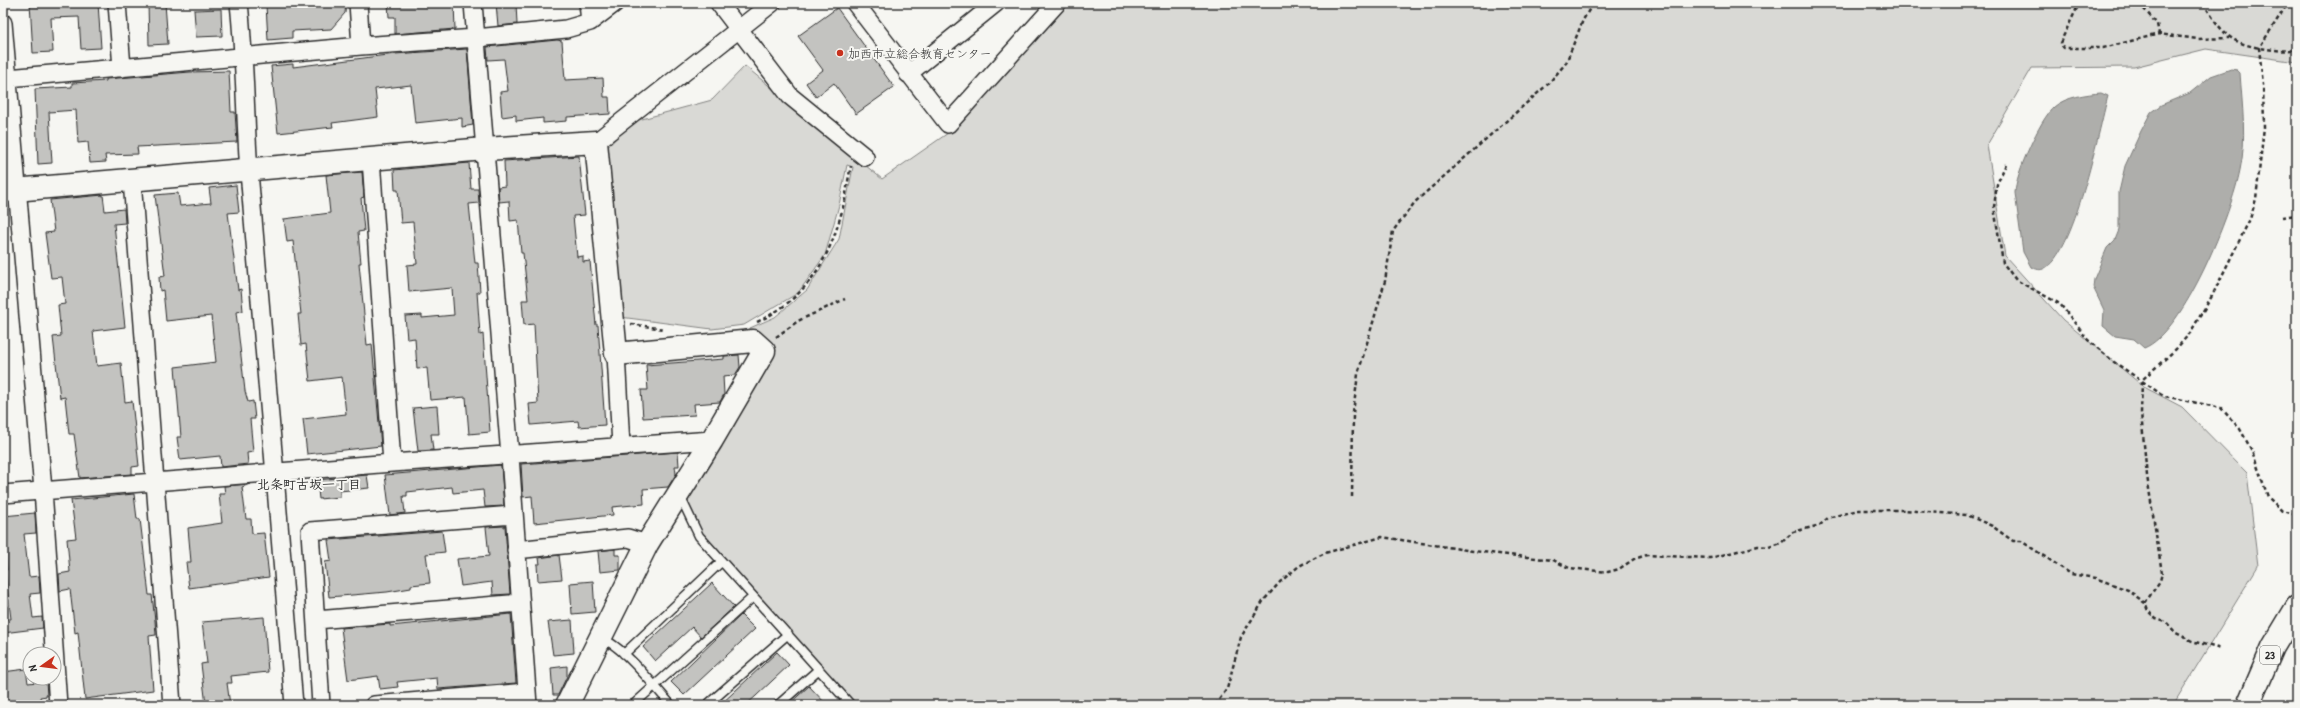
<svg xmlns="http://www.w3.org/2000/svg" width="2300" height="708" viewBox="0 0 2300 708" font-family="'Patrick Hand','Klee One',sans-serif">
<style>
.green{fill:#d9d9d5;stroke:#828280}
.water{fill:#aeaeab;stroke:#7a7a78}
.building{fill:#c3c3c0;stroke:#2b2b2b}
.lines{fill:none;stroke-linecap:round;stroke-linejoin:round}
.lane-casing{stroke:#2b2b2b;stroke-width:11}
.street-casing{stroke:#2b2b2b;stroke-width:20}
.secondary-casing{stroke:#2b2b2b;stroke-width:25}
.primary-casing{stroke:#2b2b2b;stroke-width:25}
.path{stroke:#2b2b2b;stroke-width:2.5;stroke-dasharray:4 3;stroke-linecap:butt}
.lane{stroke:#f6f6f2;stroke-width:8}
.street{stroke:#f6f6f2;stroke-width:17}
.secondary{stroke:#f6f6f2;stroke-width:22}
.primary{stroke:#f6f6f2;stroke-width:22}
.poi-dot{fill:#c8321e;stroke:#f6f6f2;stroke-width:1.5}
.labels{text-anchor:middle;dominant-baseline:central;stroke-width:4;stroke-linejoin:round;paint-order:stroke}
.shield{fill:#f6f6f2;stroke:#686867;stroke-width:1}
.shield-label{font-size:11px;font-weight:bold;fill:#2b2b2b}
.poi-label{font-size:12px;fill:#2b2b2b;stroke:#f6f6f2;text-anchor:start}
.neighbourhood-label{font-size:13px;font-weight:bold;fill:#2b2b2b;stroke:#f6f6f2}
</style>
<rect width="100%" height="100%" fill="#f6f6f2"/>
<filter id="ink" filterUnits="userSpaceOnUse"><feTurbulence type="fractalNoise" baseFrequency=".025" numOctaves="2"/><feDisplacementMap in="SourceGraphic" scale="8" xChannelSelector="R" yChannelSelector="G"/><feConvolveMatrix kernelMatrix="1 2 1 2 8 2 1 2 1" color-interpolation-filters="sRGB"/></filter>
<g filter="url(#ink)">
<path class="green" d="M1070,3h1227v59l-91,-13 -72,18 -102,1 -45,77 18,111 58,64 81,67 38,20 65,66 11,93 -85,139h-1319l-97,-109 -55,-64 -21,-38 77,-145 -9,-16 1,-5 25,-11 32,-27 32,-51 14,-72 -6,-2 -8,40 -14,50 -27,38 -54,32 -32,4 -92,-12 -15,-167 26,-28 81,-22 33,-34 137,113 66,-46z"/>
<path class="water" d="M2231,69l6,1 3,3c2,31 7,67 0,97 -8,42 -56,163 -96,178l-10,-9 -19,-3 -12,-10 1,-16 -11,-23 1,-8 13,-31 8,-8 4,-10v-38l6,-26 16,-35 10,-19 10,-7 29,-12 21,-17z
M2101,93l7,3c-9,33 -34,161 -65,173 -4,2 -9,-1 -12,-2l-8,-15 -8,-59c0,-18 25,-74 39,-86 11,-10 33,-13 47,-14z"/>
<path class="building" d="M30,3h68l3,45 -20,1 -2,-32 -28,1 2,34 -20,1z
M148,3h17l3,41 -19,1z
M346,3l-1,10 -14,16 -39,2v7l-24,2 -2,-35z
M388,3h66l1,26 -60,5v-17h-6z
M496,3h20l1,21 -19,2z
M837,8l57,79 -38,27 -22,-31 -18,14 -10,-14 17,-13 -25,-34z
M221,9l1,27 -26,1 -2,-27z
M557,40l5,1 3,39 38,-2 1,19h5l1,17 -43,3v4l-24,2v-5l-27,3v-6l-14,2 -2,-25 8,-1 -4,-32 -16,1 -1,-13z
M467,49l6,76 -11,2v-9l-47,5 -4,-38 -36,4 3,28 -46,6 1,4 -55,6 -7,-67 22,-2v3l102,-13z
M229,71l2,41h4l2,30 -100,5 1,7 -33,1 1,7 -16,1 -2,-21 -10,1 -2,-33 -27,2 3,51 -14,1 -3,-75 37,-2v-4l34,-2v-2l84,-7z
M579,156l6,59 -12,1 4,41 6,-1v6l7,-1 6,64h2l7,100 -26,2 -1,-6 -47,4 -2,-21 9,-1 -4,-79 -10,1 -2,-25h6l-5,-47h-2l-3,-33 -8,1 -1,-20 -10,1 -1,-15 7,-1 -1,-25z
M469,163l2,26h7l1,14 -10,1 6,59h3l2,29h-3l3,43 3,-1 7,98 -21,2 -3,-37 -36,3 -3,-32 -10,1 -2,-31 -8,1 -2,-23 17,-1v3l32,-3 -2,-27 -43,4 -2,-27 10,-1 -4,-42 -12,1 -3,-33h-3l-1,-20z
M362,172l2,25 -3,1 3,33 -6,1 3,31h-2l8,82 5,-1 9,102 -74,8 -4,-35 43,-5 -4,-37 -32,4 -4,-37 -5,1 -3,-31h3l-8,-73 -6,1 -3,-23 46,-6 -4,-38z
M236,185l3,27 -11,1 10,77 3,-1 2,22 -7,1 9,79 3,11 5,-1 2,18h-5l3,33 -6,1 1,11 -27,3 -1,-11 -40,4 -3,-23h4l-6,-70 41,-5 -5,-46 -45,5 -3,-31 -3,1 -1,-14 6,-1 -10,-81 23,-2 2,13 31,-3 -2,-15z
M103,195l2,16 19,-2 1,14 -11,1 11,103 -32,4 4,35 24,-3 4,39 7,-1 7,65 -7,1v7l-52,4 -6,-44h-5l-4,-37 -5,1 -7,-61 8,-1 -3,-31 7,-1 -3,-27 -11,1 -6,-45 9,-1 -4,-32z
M739,355l1,12 -5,8 -12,1 1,18 -4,8 -26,2 1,11 -52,3 -2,-28h7l-2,-25 78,-6v-3z
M437,406l2,28h-8l2,16 -15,1 -5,-43z
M678,452l1,14h-4l1,8 -8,13 -25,2 1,15 -32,3 1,8 -79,8 -2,-27 -9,1 -2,-33z
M501,465l3,41 -19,1 -2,-17 -30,3 -1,-6 -45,5v4h-4l2,17 -15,2 -5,-40z
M367,475l2,13 -29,3v6l-21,2 -2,-19z
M250,484l-8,3 4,32h5l1,15 12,-1 5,44 -80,11 -3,-26h5l-3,-34 34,-5 -3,-29h6l-1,-8z
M134,494l3,25h3l9,76h3l3,26 1,14 -7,1 4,54 -68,9 -7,-67 -3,1 -5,-44 -10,2 -1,-17 11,-2 -3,-33 9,-1 -5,-38z
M35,513l1,20 -12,1 5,43 10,-1 1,17 -10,1 3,24 9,-1 1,11 -40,5v-14h8l-6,-49h2l-4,-54z
M505,526l5,68 -17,1 -1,-13 -31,4 -4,-27 32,-3 -3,-29z
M442,531l3,21 -19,2 4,29 -19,2v3l-24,4 -58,5 -4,-35 6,-1 -3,-21z
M615,549v6h5v15l-20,2 -2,-21z
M559,555l3,24 -24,2 -1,-17h3l-1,-6z
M593,581l2,31 -23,2 -2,-31z
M712,583l22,24 -33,30 -9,-10 -37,34 -12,-14z
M511,614l5,69 -78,6 -1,-11 -40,4 1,5 -18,2 -2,-13 -30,4 -7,-52 49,-4v2z
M741,615l14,14 -71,66 -13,-13z
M264,617l4,55 -37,4 1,7h-5l3,22h-24l-5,-41 6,-1 -5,-41z
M572,620l2,33 -21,2 -5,-33z
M777,652l12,13 -33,31 -10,9h-26z
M567,666v10l-9,19h-5l-2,-27z
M26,669l2,14 18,-2 1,15 -7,1 1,8h-25v-4l-13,2v-31z
M809,686l18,19h-39z
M518,703v2h-27z"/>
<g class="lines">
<defs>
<path id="lane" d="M680,496l19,40 150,167 -2,2
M602,639c19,5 54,49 69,66
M624,654l97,-92
M633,705l120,-108
M707,705l81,-71
M778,705l41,-36"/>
<path id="street" d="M117,3l5,65
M239,3c6,56 6,113 10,169 15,178 31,355 45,533
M358,3l3,43
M473,3l37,453 18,249
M588,3l2,19
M719,3l71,93 75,61
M855,3l93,121 109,-121
M3,23l40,467 15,215
M908,74l88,-71
M8,78l353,-32 115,-8 90,-9 24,-7 25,-19
M596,142l176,-139
M371,159l21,304
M132,180l40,525
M616,354l5,92
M3,494l389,-31 320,-23
M516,550l112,-12 19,6
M316,620l204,-17
M321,705l-11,-174 203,-16
M374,705l152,-13"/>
<path id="secondary" d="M3,191l482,-42 111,-7 20,212 137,-13 11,10 -52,89 -65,104 -80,161"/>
<path id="primary" d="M2248,705l25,-58 24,-40"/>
</defs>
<use href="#lane" class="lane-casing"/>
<use href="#street" class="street-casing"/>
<use href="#secondary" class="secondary-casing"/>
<use href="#primary" class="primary-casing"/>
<path class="path" d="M2139,3l18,21 2,10
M2203,3c19,28 23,39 57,45 14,2 23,4 37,1
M2077,8l-17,35 4,5h39l56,-14 39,5 31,-1
M2006,164l-9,20 -3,23 9,56 13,17 44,24 28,36 26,22 50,34 57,12 19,21 12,22 16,46 14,14 15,4
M2282,217l15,-2
M757,322c52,-25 74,-65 87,-119 3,-12 4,-25 7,-37
M631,324l33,5
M776,337l22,-16 47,-22
M1352,497l1,-84 5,-39 27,-93 8,-50 22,-29 133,-118 18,-21 17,-43 10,-17
M2145,603l15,-22 2,-8 -15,-97 -6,-63 1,-33 34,-31 14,-16 22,-37 38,-77 6,-20 8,-72 -1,-43 -4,-36 29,-45
M1215,705l12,-16 14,-52 23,-37 16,-18 19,-16 26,-13 57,-16 91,14 80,9 16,8 39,4 11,-3 15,-10 13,-4 63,3 48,-12 11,1 12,-4 12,-11 27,-7 8,-7 30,-8h45l64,5 25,11 21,15h8l50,33 24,4 33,12 17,13 3,8 8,8 10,3 10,11 16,8 29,8"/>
<use href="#lane" class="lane"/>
<use href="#street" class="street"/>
<use href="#secondary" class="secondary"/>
<use href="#primary" class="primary"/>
</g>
</g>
<circle class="poi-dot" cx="840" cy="53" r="4"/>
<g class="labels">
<rect class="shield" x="2260" y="646" width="20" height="18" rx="3"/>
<g class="shield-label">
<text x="2270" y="655">23</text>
</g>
<g class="poi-label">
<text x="848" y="53">加西市立総合教育センター</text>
</g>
<g class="neighbourhood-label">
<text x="309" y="484">北条町古坂一丁目</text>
</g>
</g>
<rect width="2300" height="708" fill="none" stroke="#f6f6f2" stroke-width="16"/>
<rect x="8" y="8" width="2284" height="692" fill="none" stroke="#2b2b2b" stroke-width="1.5" filter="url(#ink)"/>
<g transform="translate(42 666) rotate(256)"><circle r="19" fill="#f6f6f2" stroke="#a5a5a2"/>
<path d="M0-3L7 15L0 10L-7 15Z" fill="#c8321e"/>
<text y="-6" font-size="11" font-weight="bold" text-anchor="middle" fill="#2b2b2b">N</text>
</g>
</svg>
